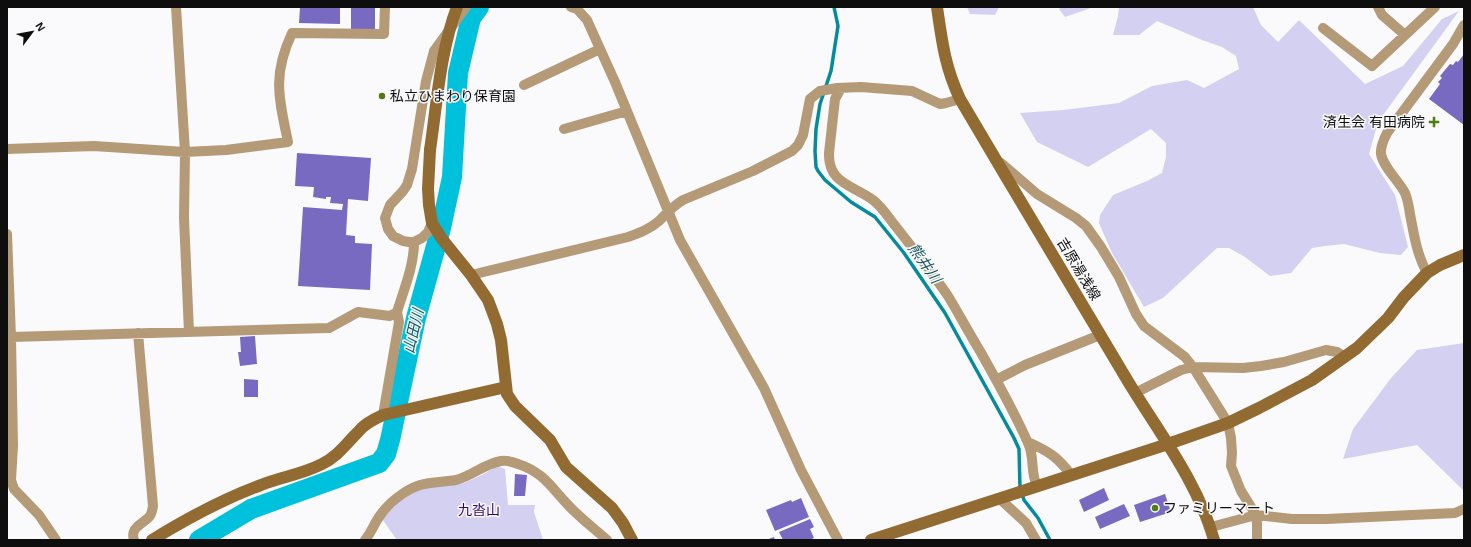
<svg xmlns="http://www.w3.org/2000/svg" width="1471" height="547" viewBox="0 0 1471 547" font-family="Helvetica,'Noto Sans JP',sans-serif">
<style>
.green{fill:#d3d0f2}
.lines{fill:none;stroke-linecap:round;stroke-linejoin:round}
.stream{stroke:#048b9e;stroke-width:3.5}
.river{stroke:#00c1db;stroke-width:20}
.building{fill:#786ac0}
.street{stroke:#b49a76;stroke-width:10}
.secondary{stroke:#916b32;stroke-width:12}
.secondary-bridge{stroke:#916b32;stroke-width:12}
.poi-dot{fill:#4e7f0e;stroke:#fafafc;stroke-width:1.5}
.labels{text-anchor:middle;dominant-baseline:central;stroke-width:3;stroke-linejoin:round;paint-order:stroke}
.poi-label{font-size:14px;fill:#0e0e0f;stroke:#fafafc;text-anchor:start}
.street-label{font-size:14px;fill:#0e0e0f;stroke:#fafafc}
.park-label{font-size:14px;fill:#2f0372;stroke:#fafafc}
.water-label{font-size:15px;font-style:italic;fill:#185762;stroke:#fafafc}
</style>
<rect width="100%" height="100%" fill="#fafafc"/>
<path class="green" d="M967,7h32l-4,8 -25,-1z
M1062,7h32l-29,10 -6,-8z
M1119,7h134l8,18 17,17 21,-22 66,64 38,-18 39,-47 17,-8 -81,111 -9,32 26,41 13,52 -7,8 -21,-2 -36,-9 -19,2 -13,2 -21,25 -21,3 -25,-19 -16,-9h-12l-54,50 -19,9 -32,-54 -13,-30 1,-8 13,-20 34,-14 15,-8 4,-16v-14l-15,-14 -63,38 -51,-25 -17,-29 43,-3 56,-7 33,-17 35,-6 17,8 35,-19 -3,-13 -14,-9 -20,-7 -45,-19 -18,14h-26l5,-19z
M1464,343v146l-1,1 -46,-45 -74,14 10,-30 38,-51 26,-28z
M497,466l8,3 3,36h27l-1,7 9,28h-146l-15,-21 17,-17 21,-13 44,-6 18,-8z"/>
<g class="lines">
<path class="stream" d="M834,7l4,19 -7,45 -11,33 -4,25 -1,22 1,16 2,4 7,9 26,22 24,15 29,36 41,60 69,125 5,11 1,40 4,11 14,18 12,22"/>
<path class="river" d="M199,540l52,-31 128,-46 7,-9 4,-14 26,-122 25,-90 11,-51 6,-104 13,-55 8,-11"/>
</g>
<path class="building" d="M300,7h40v17l-41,-1z
M351,7h24v22h-24z
M1464,54v71l-35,-26 11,-15 -2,-2 4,-4 -2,-2 10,-12 3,1 3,-4 2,1z
M297,153l74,5 -3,43 -20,-2 -2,36 9,1v7l17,1 -2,46 -72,-4 5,-79 39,3 1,-6 -13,-1 1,-6h-5v2l-13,-2 1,-10 -19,-1z
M255,336l2,28 -17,2 -2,-14h3l-1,-15z
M244,379l14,1v17h-14z
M515,474l12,1 -2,21h-11z
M1104,488l5,12 -25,12 -5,-12z
M1165,494l6,18 -31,10 -6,-17z
M801,498l8,19 -34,14 -9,-21 25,-10 1,2z
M1124,504l6,12 -30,13 -5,-12z
M810,519l4,8 -4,2 4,9 -5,2h-26l-4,-8z
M774,537l1,3h-9z"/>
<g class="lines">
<path class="street" d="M176,7l9,145 -1,66 5,114
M571,7l6,2 10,11 28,62 65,158 84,148 37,82 37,70
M1378,7l4,8 23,20
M1323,28l49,38 63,-59
M524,85l76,-36
M841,88l-6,11 -6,54c-1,31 24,32 44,47 8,6 14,15 20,23 19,24 38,48 55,73 11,18 21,37 32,55 17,30 34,60 48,92 7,14 2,29 9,43
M564,129l63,-18
M7,149l87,-3 91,6 41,-2 62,-8c-9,-44 -16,-66 4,-109l92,1 1,-27
M1001,163l36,31 39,24 10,8 15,21 18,30 17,37 8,12 41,31 8,10 35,56 3,15 1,15 -1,13 10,25 15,24 1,8v17
M432,223l-4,9 -6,6 -8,4h-5l-6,-1 -10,-5 -5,-7 -3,-11 5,-13 13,-14 4,-6 5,-16 14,-88 8,-30 32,-44
M7,234l4,103 2,109 -2,34 3,9 25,26 17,25
M1427,273c-10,-18 -13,-38 -17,-59 -1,-7 -2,-14 -5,-21 -6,-12 -22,-26 -24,-39 -1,-7 3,-15 6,-21l66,-89 11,-19
M471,275l157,-38c11,-4 22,-8 31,-16 8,-8 14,-15 24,-21l70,-29 39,-20 6,-6 5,-10 7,-36 10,-8 17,-3 24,-1 51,4 28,13 6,-1 14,-4
M11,337l318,-9 29,-16 32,4 7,-4c7,-23 17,-46 17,-70
M996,380l29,-15 75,-30
M1135,393l46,-23 12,-3 50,1 18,-2 23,-4 42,-12 11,2 8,5
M383,415l16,-93 -2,-10
M1028,442c20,9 30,15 43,33
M1000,499l26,24 10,17
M1211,527l45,-12 36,4h35l128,-6 9,-4
M134,540c-4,-12 7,-15 14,-22 4,-3 4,-7 5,-12l-15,-173
M365,540c6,-7 9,-16 14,-23 9,-14 26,-27 41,-32 11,-3 24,-3 36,-5 16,-4 28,-16 45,-19 6,-1 12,1 17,3 28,9 35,27 55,46 11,11 23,20 34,30"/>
<path class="secondary" d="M937,7c5,35 8,60 23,92 56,95 113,190 169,284 31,51 69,100 85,157
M430,150l-2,39 1,16 3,18 10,16 29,36 17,25 9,24 4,16 6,54 8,12 35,34 16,27 46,41 11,15 9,17
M152,540c34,-21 71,-41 109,-55 20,-8 42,-11 61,-21 16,-8 23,-19 36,-32 6,-8 16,-13 25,-17l123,-28
M871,540l297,-96 60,-21 31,-15 53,-28 45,-32 31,-30 16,-21 23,-24 13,-8 24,-10"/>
<path class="secondary-bridge" d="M430,150c7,-47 10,-98 27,-143"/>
</g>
<g class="poi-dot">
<circle cx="382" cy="96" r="4"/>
<path d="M1432 116h4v4h4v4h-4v4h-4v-4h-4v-4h4z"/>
<circle cx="1155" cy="508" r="4"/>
</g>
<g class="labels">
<g class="poi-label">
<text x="390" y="96">私立ひまわり保育園</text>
<text x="1425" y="122" text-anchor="end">済生会 有田病院</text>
<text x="1163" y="508">ファミリーマート</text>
</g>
<g class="street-label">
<text transform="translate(1079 269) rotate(59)">吉原湯浅線</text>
</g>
<g class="park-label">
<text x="479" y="510">九沓山</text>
</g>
<g class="water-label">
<text transform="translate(925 263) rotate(55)">熊井川</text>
<text transform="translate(413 331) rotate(-77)">山田川</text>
</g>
</g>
<rect width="1471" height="547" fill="none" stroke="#0e0e0f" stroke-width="16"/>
<g transform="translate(32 32) rotate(58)" stroke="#fafafc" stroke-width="3" paint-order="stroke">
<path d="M0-3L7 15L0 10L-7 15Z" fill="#0e0e0f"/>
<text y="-6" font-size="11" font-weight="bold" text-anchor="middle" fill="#0e0e0f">N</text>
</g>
</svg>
